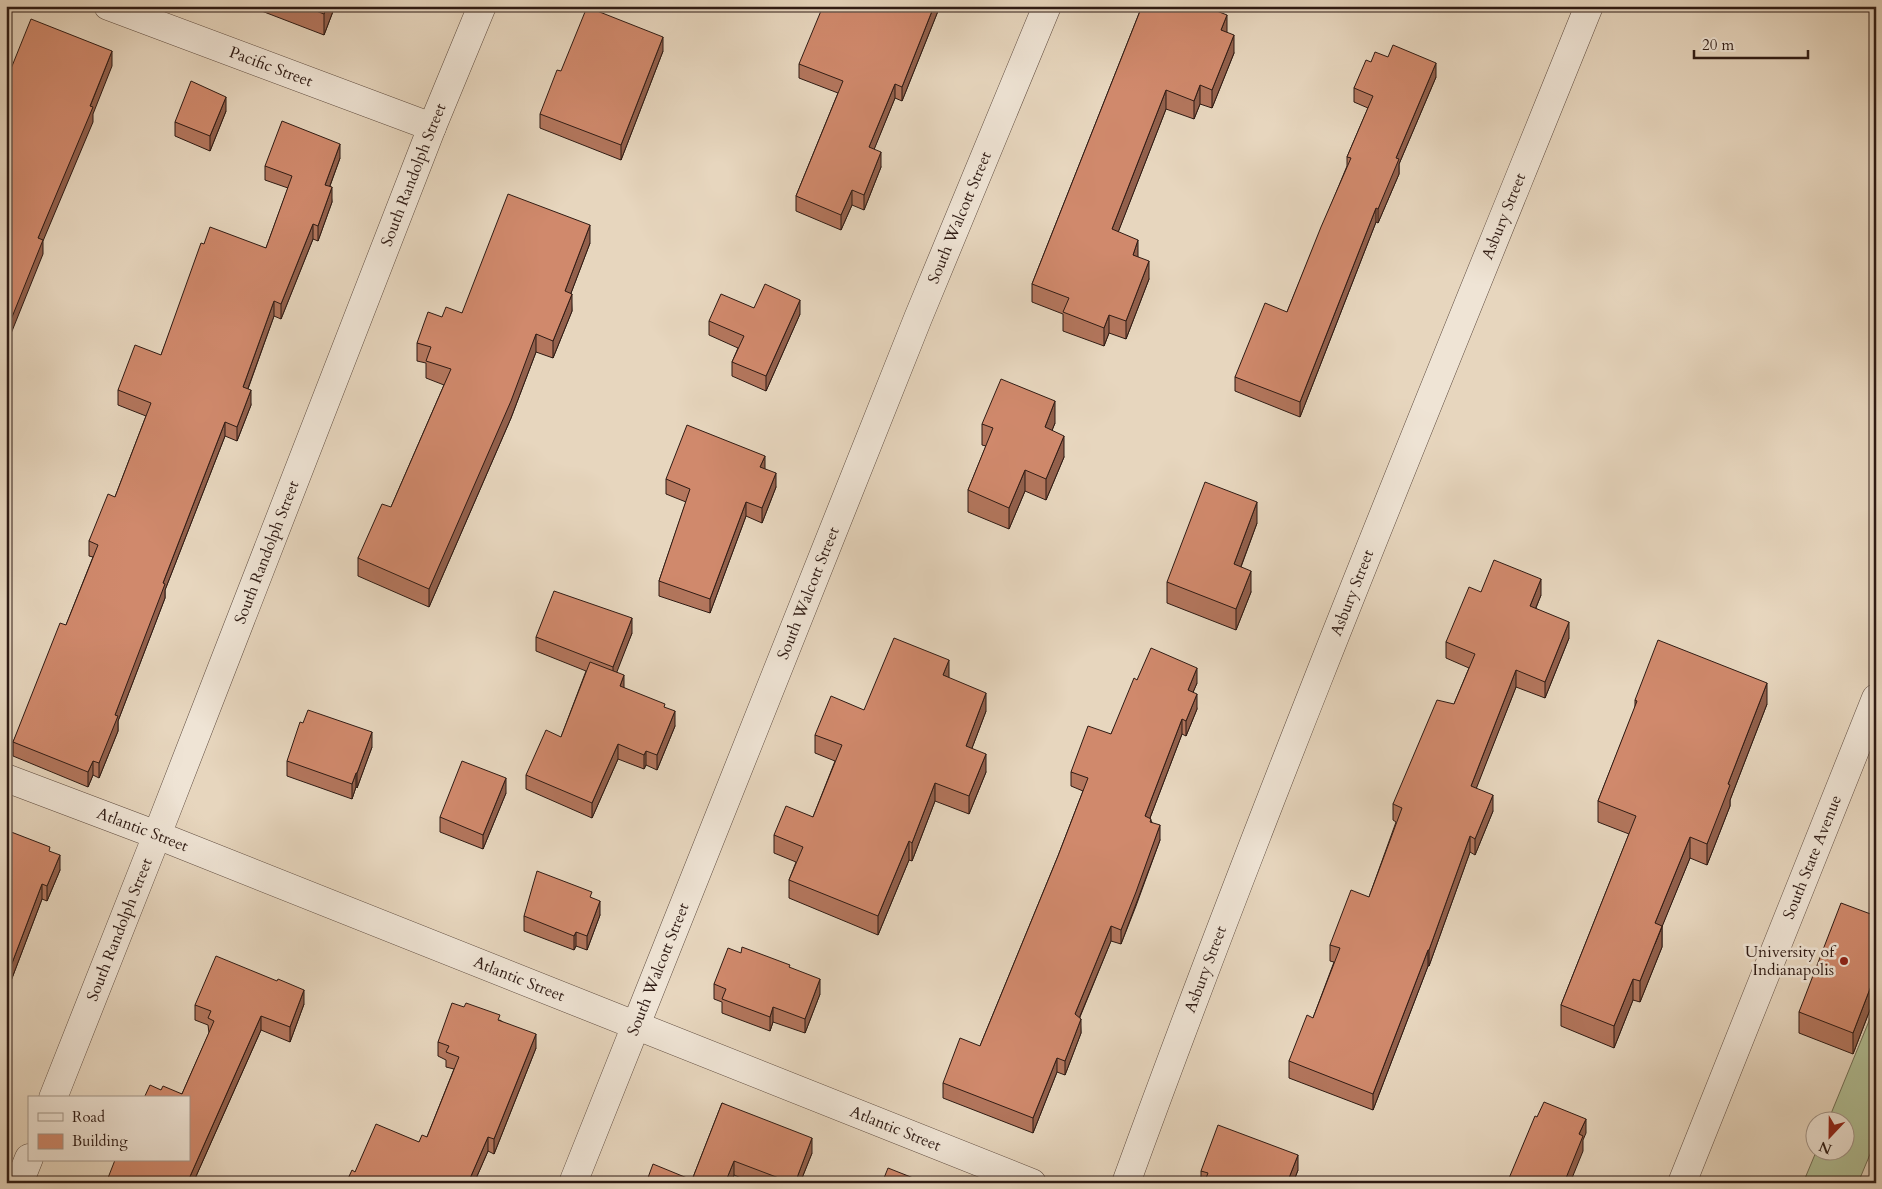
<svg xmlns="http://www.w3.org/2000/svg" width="1882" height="1189" viewBox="0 0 1882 1189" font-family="Cardo,serif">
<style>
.pitch{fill:#b1bf95;stroke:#706d54}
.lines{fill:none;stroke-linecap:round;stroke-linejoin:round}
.minor-casing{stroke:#5d4a3e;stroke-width:29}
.minor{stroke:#efe4d5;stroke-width:28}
.wall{fill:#b3765d;stroke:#2f1b14}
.shaded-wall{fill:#92604c;stroke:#2f1b14}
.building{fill:#d0896c;stroke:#2f1b14}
.poi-dot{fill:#8f2418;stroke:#efe4d5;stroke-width:2}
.labels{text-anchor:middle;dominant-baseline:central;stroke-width:5;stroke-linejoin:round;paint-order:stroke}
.street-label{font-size:16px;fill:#2f1b14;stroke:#efe4d5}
.poi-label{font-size:16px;fill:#2f1b14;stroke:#efe4d5;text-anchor:end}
</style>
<rect width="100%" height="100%" fill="#e7d6be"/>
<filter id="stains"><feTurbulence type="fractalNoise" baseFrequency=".004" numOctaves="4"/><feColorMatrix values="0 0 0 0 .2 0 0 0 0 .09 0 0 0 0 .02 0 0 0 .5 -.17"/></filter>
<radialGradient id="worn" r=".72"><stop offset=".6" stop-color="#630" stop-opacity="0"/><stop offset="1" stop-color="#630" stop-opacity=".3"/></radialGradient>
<path class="pitch" d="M1876,1004v136l-18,43h-55l13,-31h28v-30l-16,-1z"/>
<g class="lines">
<defs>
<g id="minor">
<path id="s1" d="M108,6l324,121"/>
<path id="s2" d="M6,778l151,57 875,348"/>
<path id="s3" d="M53,1098l104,-263 275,-708 50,-121"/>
<path d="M19,1183l10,-25"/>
<path id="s4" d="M573,1183l345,-865 129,-312"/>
<path id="s5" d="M1126,1183c144,-396 305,-786 463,-1177"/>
<path id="s6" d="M1682,1183l194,-485"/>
</g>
</defs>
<use href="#minor" class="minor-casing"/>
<use href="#minor" class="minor"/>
</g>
<path class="wall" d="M259,6h76l-11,29 -65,-25z
M940,6l-38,95 -7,-3 -21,51 7,18 -17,43 -12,-5 -11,25 -45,-19v-15l42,-103 -39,-15v-14z
M1142,6l85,27 7,20 -22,55 -12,-4 -6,15 -28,-10 -48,123 20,25 11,22 -23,60 -17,-6 -5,13 -41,-15v-17l-31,-12v-18z
M663,51l-42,109 -81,-32v-14z
M1371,62l65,15 -37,87v10l-21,49 -2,-1 -76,195 -65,-26v-14l52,-65 60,-146v-9l21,-49 -14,-6v-14z
M226,111l-16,40 -35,-15v-14z
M340,158l-10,28 2,16 -14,39 -5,-2 -32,80 -7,-3 -26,73 3,16 -14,36 -12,-5 -60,154v8l-47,123v10l-19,47 -6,-3 -5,12 -75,-31v-14l53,-117 27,-68 -4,-1v-15l26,-44 31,-81 -28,-11v-15l43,-35 43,-111 62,4 22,-60 -23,-8v-14z
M590,243l-19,50 1,18 -19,47 -17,-6 -25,66 -82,189 -71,-31v-18l33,-51 53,-122 -18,-7v-15l-9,-2v-18l25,-26 20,-4z
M754,308l46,6 -34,77 -34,-15v-14l6,-14 -29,-13v-14z
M1055,423l-3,7 12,27 -18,43 -21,-9 -16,38 -41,-17v-22l18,-44 -4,-1v-21z
M765,469l11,18 -14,36 -16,-7 -36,97 -51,-17v-15l27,-79 -20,-8v-15z
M1257,523l-16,44 10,25 -15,38 -69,-27v-21z
M1481,592l60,3 -5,13 33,30 -24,60 -29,-11 -40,101 17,23 -18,44 -5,-3 -41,114h-1l-55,144 -84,-32v-17l24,-43 21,-56 -4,-1v-16l39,-48 27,-75 -3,-2v-16l61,-100 15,-36 -23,-10v-16z
M632,633l-16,39 8,16 41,20 10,18 -18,44 -11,-5 -2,4 -26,-10 -26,59 -66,-29v-14l35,-38 25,-66 -50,-20v-14z
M949,678l37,33 -14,37 14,24 -17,42 -34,-13 -23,60 -3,-1 -31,75 -89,-37v-18l7,-18 -22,-9v-18l39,-18 22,-56 -20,-8v-18l49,-25z
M1137,680l60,3 -4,9 4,17 -11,27 -4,-2 -32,84 10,22 -24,66 -15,38 -10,-3 -31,76 1,16 -16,42 -8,-3 -24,61 -90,-35v-15l37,-37 78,-190 25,-65 -12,-5v-14l40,-38z
M1635,700l132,4 -37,96v6l-23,59 -17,-7 -28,68v21l-22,55 -7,-2 -19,48 -53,-22v-21l68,-171 -31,-12v-21l37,-93z
M372,747l-15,41 -1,-1 -4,12 -65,-23v-15z
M506,793l-23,56 -43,-17v-15z
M50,851l10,19 -13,31 -5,-2 -36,95z
M592,898l8,17 -13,35 -11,-4 -2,4 -50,-19v-15z
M1876,916v78l-23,60 -54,-21v-21z
M741,953l49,15 30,26 -15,39 -32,-11 -3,9 -48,-18v-11l-8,-3v-15z
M304,1004l-14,38 -29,-12 -68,153 -32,-93 21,4 27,-61 -1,-8 -13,-5v-15z
M500,1020l36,28 -42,106 -6,-3 -14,32h-128l9,-11 64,-30 8,-5 27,-68 -8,-2v-7l-8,-4v-14z
M722,1103l90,50 -12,30h-47l-19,-8 -3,8h-85l46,-3z
M1298,1170l-5,13h-92v-12z"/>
<path class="shaded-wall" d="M327,6h8l-11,29v-21z
M934,6h6l-38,95v-14z
M1227,15v19l-6,-4z
M1234,35v18l-22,55v-18z
M663,37v14l-42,109v-15z
M112,51v15l-19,48v8l-50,119v13l-37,92v-14l32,-94z
M1436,63v14l-37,87v10l-21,49v-14l18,-51z
M895,84v14l-26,64v-15z
M1200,85v19l-6,15v-18z
M1166,90v19l-54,139v-19z
M226,97v14l-16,40v-15z
M340,144v14l-15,41v-14z
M881,152v15l-17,43v-15z
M332,187v15l-14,39v-15z
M852,190v15l-11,25v-15z
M1376,208v14l-76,195v-15z
M313,224v15l-32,80v-15z
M590,225v18l-25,66v-18z
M1138,240v18l-5,-3z
M1149,261v18l-23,60v-18z
M572,294v17l-19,47v-17z
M800,300v14l-34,77v-15z
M274,301v15l-31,86v-15z
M1109,315v18l-5,13v-18z
M536,334v18l-25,66 -82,189v-18z
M251,390v15l-14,36v-14z
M1055,401v22l-10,25v-21z
M225,422v14l-60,154v8l-47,123v10l-19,47v-15l16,-48 48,-132z
M1064,436v21l-18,43v-21z
M765,456v14l-5,-3z
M1025,470v21l-16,38v-21z
M776,473v14l-14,36v-15z
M746,502v14l-36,97v-14z
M1257,502v21l-23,62v-21z
M1251,571v21l-15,38v-21z
M1541,579v16l-11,27v-16z
M632,618v15l-19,49v-15z
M1569,622v16l-24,60v-16z
M949,660v18l-6,-3z
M1197,668v15l-9,21v-14z
M1516,670v17l-45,115v-16z
M624,675v15l-4,-4z
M1767,683v21l-37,96v6l-23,59v-21l21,-60z
M986,693v18l-20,53v-18z
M1197,694v15l-11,27v-15z
M675,711v15l-18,44v-15z
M1182,719v15l-37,97v-15z
M372,732v15l-15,41v-15z
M618,744v15l-26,59v-15z
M646,751v14l-2,4v-14z
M986,754v18l-17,42v-18z
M93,761v14l-5,12v-15z
M356,773v14l-4,12v-15z
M506,778v15l-23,56v-14z
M935,783v18l-23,60v-18z
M1493,795v16l-18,44v-16z
M1160,825v15l-39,104v-14z
M1470,836v16l-41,114v-16z
M1690,837v21l-35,86v-21z
M909,841v19l-31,75v-19z
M60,855v15l-13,31v-15z
M42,884v15l-36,95v-15z
M600,901v14l-13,35v-14z
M1111,926v15l-36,87v-14z
M1662,926v21l-22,55v-21z
M576,932v14l-2,4v-14z
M1428,950v16l-55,144v-16z
M1876,973v21l-23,60v-21z
M820,979v15l-15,39v-14z
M1633,979v21l-19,48v-22z
M304,990v14l-14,38v-15z
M773,1007v15l-3,9v-14z
M261,1016v14l-68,153 -5,-2z
M1081,1019v14l-16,42v-14z
M536,1034v14l-42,106v-15z
M1057,1058v14l-24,61v-15z
M1586,1119v14l-3,7v11l-13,32h-6l15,-49z
M488,1137v14l-14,32h-6z
M812,1138v15l-12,30h-5z
M1298,1155v15l-5,13h-6z
M734,1161v14l-3,8h-6z"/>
<path class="building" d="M303,6h24l-3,8z
M823,6h111l-32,81 -7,-3 -26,63 12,5 -17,43 -12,-5 -11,25 -45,-19 47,-115 -44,-17z
M1142,6h62l23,9 -6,15 13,5 -22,55 -12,-5 -6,16 -28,-11 -54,139 26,11 -5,15 16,6 -23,60 -17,-6 -5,13 -41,-16 6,-14 -37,-14z
M587,7l76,30 -42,108 -81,-31 17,-44 4,1z
M31,19l81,32 -22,55 3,1 -55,131 5,2 -37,92v-251z
M1393,45l43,18 -40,95 3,1 -21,50 -2,-1 -76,194 -65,-25 30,-74 22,9 34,-85 30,-69 -4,-1 26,-61 -19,-8 12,-28 5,2 4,-10 13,5z
M191,81l35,16 -16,39 -35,-14z
M282,121l58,23 -15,41 7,2 -14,39 -5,-2 -32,80 -7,-3 -31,86 8,3 -14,37 -12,-5 -62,161 2,1 -50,131 3,1 -19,47 -6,-2 -5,11 -75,-30 47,-119 6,2 32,-80 -9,-4 19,-47 7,3 36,-94 -33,-13 17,-45 26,10 40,-112 3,1 6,-17 56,21 26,-72 -27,-10z
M508,194l82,31 -25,66 7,3 -19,47 -17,-7 -25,67 -82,188 -71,-31 24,-54 9,3 60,-138 -25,-8 5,-14 -14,-4 11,-31 14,5 4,-10 16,6z
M765,284l35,16 -34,76 -34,-14 12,-26 -35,-15 12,-27 33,14z
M1001,379l54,22 -10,26 19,9 -18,43 -21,-9 -16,38 -41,-18 25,-62 -11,-4z
M687,425l78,31 -5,11 16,6 -14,35 -16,-6 -36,97 -51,-18 31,-92 -24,-10z
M1205,482l52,20 -23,62 17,7 -15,38 -69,-27z
M1494,560l47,19 -11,27 39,16 -24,60 -29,-12 -45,116 22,9 -18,44 -5,-3 -41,114h-1l-55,144 -84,-33 18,-46 6,3 27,-70 -10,-3 21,-55 18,7 33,-89 -9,-4 44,-104 17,4 21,-50 -29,-12 23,-55 12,5z
M554,591l78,27 -19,49 -77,-30z
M894,638l55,22 -6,15 43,18 -20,53 20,8 -17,42 -34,-13 -23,60 -3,-2 -31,75 -89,-36 14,-33 -29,-12 12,-29 27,11 29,-72 -27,-10 16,-39 33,14z
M1658,640l109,43 -39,101 2,1 -23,59 -17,-7 -35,86 7,3 -22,55 -7,-2 -19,47 -53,-21 75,-189 -38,-15 39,-100 -2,-1z
M1151,648l46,20 -9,22 9,4 -11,27 -4,-2 -37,97 6,3 -1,3 10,3 -24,67 -15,38 -10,-4 -36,88 6,5 -16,42 -8,-3 -24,60 -90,-35 17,-45 20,8 78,-190 30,-78 -17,-6 17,-46 23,8 23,-56 3,2z
M590,662l34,13 -4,11 45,18 -1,3 11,4 -18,44 -11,-4 -2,4 -26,-11 -26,59 -66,-28 20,-45 15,7z
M308,710l64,22 -15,41h-1l-4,11 -65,-23 13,-39 3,1z
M462,761l44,17 -23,57 -43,-18z
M6,830l44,17 -1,4 11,4 -13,31 -5,-2 -36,95z
M537,871l55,21 -2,5 10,4 -13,35 -11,-4 -2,4 -50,-20z
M1841,903l35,13v57l-23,60 -54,-21z
M742,947l48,18 -1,2 31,12 -15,40 -32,-12 -3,10 -48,-18 4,-10 -12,-5 14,-36 13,5z
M216,956l61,25 1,-2 26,11 -14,37 -29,-11 -73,165 5,2h-87l9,-23h74v-62h-45l6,-13 11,5 2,-4 19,8 32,-73 -6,-3 3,-7 -16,-6z
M452,1003l12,4 2,-4 34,12 -2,5 38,14 -42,105 -6,-2 -20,46h-48l-8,-4 -2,4h-64l6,-13 3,2 21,-48 43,18 3,-7 5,2 32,-80 -13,-5 3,-6 -11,-4z
M1544,1102l42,17 -7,15 4,2 -19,47h-57l28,-67 2,1z
M722,1103l90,35 -17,45h-3l-58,-22 -9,22h-79l7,-19 39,16z
M1218,1125l80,30 -11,28h-83l4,-10 -7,-2z
M888,1168l38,15h-44z"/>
<circle class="poi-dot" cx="1844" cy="961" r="5"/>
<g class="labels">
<g class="street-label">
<text stroke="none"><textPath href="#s1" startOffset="174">Pacific Street</textPath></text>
<text stroke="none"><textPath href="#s3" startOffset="991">South Randolph Street</textPath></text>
<text stroke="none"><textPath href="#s5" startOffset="1038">Asbury Street</textPath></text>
<text stroke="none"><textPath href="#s4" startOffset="1040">South Walcott Street</textPath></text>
<text stroke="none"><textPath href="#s3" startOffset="586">South Randolph Street</textPath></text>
<text stroke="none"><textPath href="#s5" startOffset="632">Asbury Street</textPath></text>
<text stroke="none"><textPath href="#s4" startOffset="635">South Walcott Street</textPath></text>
<text stroke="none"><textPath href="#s2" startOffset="146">Atlantic Street</textPath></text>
<text stroke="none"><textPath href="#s6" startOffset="351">South State Avenue</textPath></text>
<text stroke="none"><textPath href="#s3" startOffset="181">South Randolph Street</textPath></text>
<text stroke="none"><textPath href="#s4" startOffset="230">South Walcott Street</textPath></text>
<text stroke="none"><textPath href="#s5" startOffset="228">Asbury Street</textPath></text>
<text stroke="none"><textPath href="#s2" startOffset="551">Atlantic Street</textPath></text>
<text stroke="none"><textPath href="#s2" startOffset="956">Atlantic Street</textPath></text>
</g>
<g class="poi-label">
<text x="1834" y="952">University of<tspan x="1834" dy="18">Indianapolis</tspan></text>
</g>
</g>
<rect width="1882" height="1189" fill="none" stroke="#e7d6be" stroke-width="25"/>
<rect x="8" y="8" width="1867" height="1174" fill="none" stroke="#2f1b14" stroke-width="2.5"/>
<rect x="12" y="12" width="1857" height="1164" fill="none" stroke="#2f1b14"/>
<rect x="28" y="1096" width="162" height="65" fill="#efe4d5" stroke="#a29488"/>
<rect x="38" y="1113" width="25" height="8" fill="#efe4d5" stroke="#a29488"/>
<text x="72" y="1122" font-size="15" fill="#2f1b14">Road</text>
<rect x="38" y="1134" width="25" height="15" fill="#d0896c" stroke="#a29488"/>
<text x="72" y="1146" font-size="15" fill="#2f1b14">Building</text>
<g transform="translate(1830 1136) rotate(202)"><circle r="24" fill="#efe4d5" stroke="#a29488"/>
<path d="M0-4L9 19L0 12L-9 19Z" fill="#8f2418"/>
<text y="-8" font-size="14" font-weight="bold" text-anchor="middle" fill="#2f1b14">N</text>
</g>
<path d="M1694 50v8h114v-8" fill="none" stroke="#2f1b14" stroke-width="2.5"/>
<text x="1702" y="50" font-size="15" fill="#2f1b14" stroke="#efe4d5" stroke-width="4" paint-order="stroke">20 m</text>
<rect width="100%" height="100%" filter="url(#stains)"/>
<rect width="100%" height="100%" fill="url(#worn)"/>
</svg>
